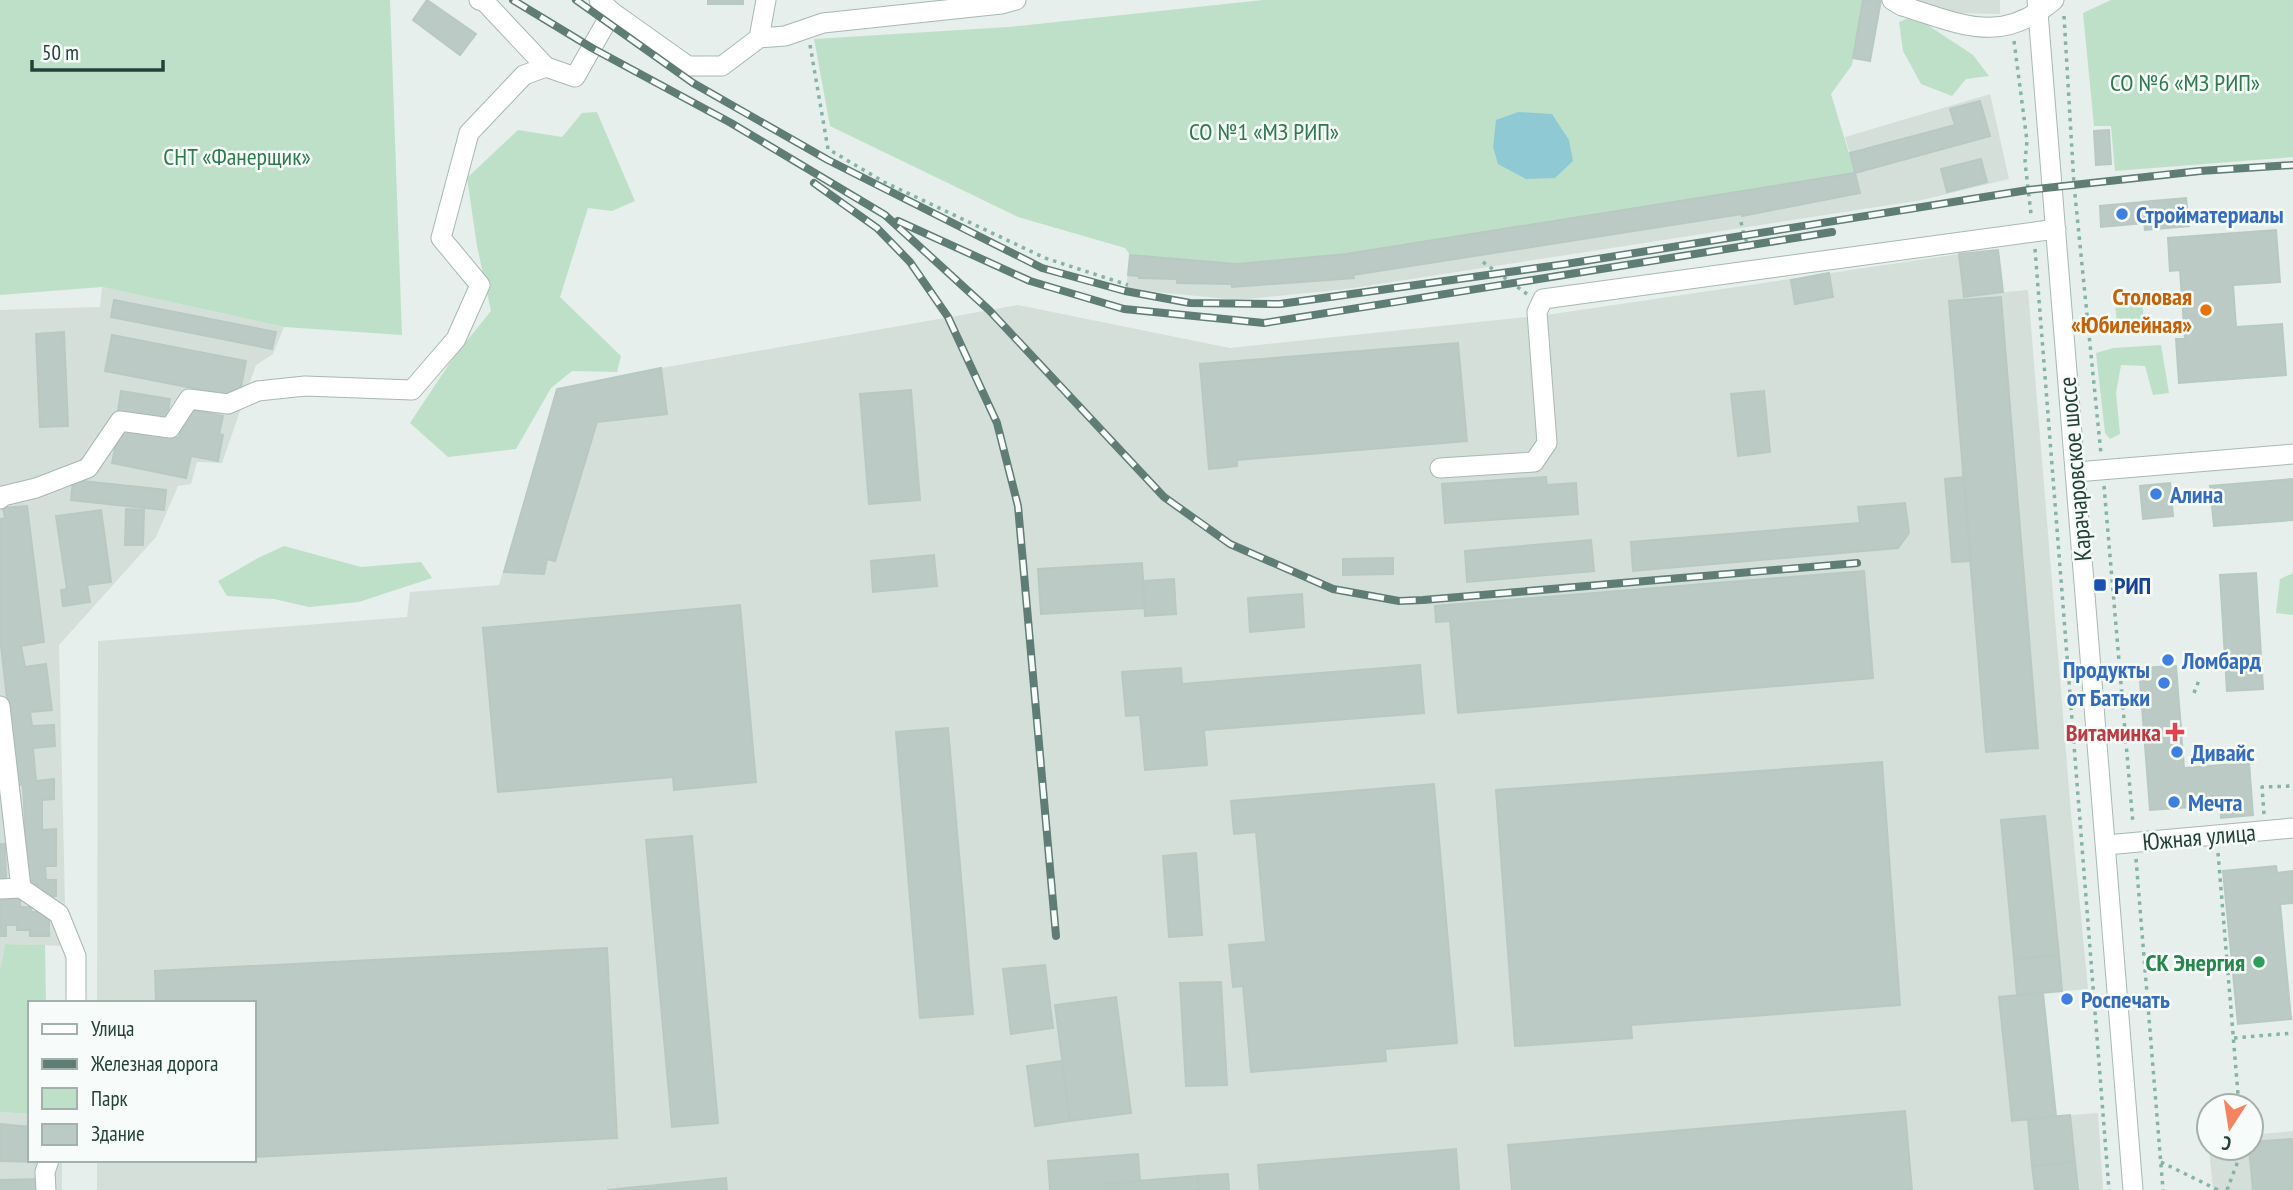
<svg xmlns="http://www.w3.org/2000/svg" width="2293" height="1190" viewBox="0 0 2293 1190" font-family="'PT Sans Narrow',sans-serif">
<style>
.built{fill:#d4dfda}
.green{fill:#bfe0c8}
.water{fill:#8ec9d4}
.building{fill:#bbcac4;stroke:#b8c9c2;stroke-width:2}
.lines{fill:none;stroke-linecap:round;stroke-linejoin:round}
.minor-casing{stroke:#a8b8b2;stroke-width:21}
.path{stroke:#86b3a5;stroke-width:3.5;stroke-dasharray:3.5 5;stroke-linecap:butt}
.minor{stroke:#fff;stroke-width:19}
.rail-casing{stroke:#5f7d75;stroke-width:8}
.rail{stroke:#f7fbf9;stroke-width:5;stroke-dasharray:16;stroke-linecap:butt}
.shop-dot{fill:#3f7fe0;stroke:#f7fbf9;stroke-width:2.5}
.food-dot{fill:#e8710a;stroke:#f7fbf9;stroke-width:2.5}
.transit-dot{fill:#1a4fb4;stroke:#f7fbf9;stroke-width:2.5}
.health-dot{fill:#e0444e;stroke:#f7fbf9;stroke-width:2.5}
.leisure-dot{fill:#2e9e5b;stroke:#f7fbf9;stroke-width:2.5}
.labels{text-anchor:middle;dominant-baseline:central;stroke-width:5;stroke-linejoin:round;paint-order:stroke}
.park-label{font-size:24px;fill:#2d7a4b;stroke:#f7fbf9}
.shop-label{font-size:24px;font-weight:bold;fill:#366cbe;stroke:#f7fbf9;text-anchor:start}
.food-label{font-size:24px;font-weight:bold;fill:#c56008;stroke:#f7fbf9;text-anchor:end}
.street-label{font-size:24px;fill:#24423a;stroke:#f7fbf9}
.transit-label{font-size:24px;font-weight:bold;fill:#164399;stroke:#f7fbf9;text-anchor:start}
.health-label{font-size:24px;font-weight:bold;fill:#be3a42;stroke:#f7fbf9;text-anchor:end}
.leisure-label{font-size:24px;font-weight:bold;fill:#27864d;stroke:#f7fbf9;text-anchor:end}
</style>
<rect width="100%" height="100%" fill="#e6efeb"/>
<path class="built" d="M1905,0h95v14l-51,-1z
M1990,94l19,85 -87,21 -575,89 -109,11 -112,-11 4,-34 107,9 618,-92 -10,-35z
M1959,254l5,42 64,-6 43,523 17,176 -45,4 13,123 42,-3 5,77h-2006v-30h157v-157h-157l1,-362 309,-24 3,-25 89,-7 58,-196 104,-21 357,-63 212,43 316,-33z
M102,287l182,40 -11,27 -17,11 -34,98 -25,-1 -6,22 -13,2 -22,51 -97,108 7,301 -61,-2 -5,26v-660l100,-3z
M0,1112l30,2v46h32v30h-62z
M2293,1131v59h-80l-5,-51 1,9h42v-13z"/>
<path class="green" d="M0,0h390l12,335 -118,-8 -182,-40 -102,8z
M1263,0h600l-11,65 -21,29 24,79 -509,81 -109,10 -107,-9 -5,-7 -107,-31 -188,-91 -16,-87 194,-12z
M2111,0h182v157l-178,14 -4,-45h-17l-11,-113z
M1914,16l59,39 16,21 -23,3 -14,17 -31,-12 -18,-33 -4,-29z
M597,112l38,89 -23,10 -24,-3 -28,89 61,59 -4,16 -45,-1 -21,17 -35,61 -68,8 -38,-34 43,-65 38,-47 -14,-65 -10,-68 51,-48 44,7 20,-24z
M2142,298l2,26 -27,2 -2,-25z
M2161,345l8,48 -16,2 -8,-29 -24,-1 -5,28 4,41 -10,5 -5,-6 -9,-80 17,-5z
M284,546l77,21 60,-5 11,16 -73,24 -50,5 -35,-8 -47,-3 -9,-15 40,-23z
M2293,573v42l-17,-2 4,-34z
M5,944l40,1 1,58h-16v111l-30,-2v-142z"/>
<path class="water" d="M1518,112l34,2 17,26 4,21 -18,17 -29,1 -28,-15 -5,-17 3,-27z"/>
<path class="building" d="M427,0l49,34 -16,21 -47,-35z
M708,0h35v4h-35z
M1863,0h18l-11,61 -17,-3z
M1980,101l10,35 -135,37 -5,-20 105,-28 -5,-16z
M2109,130l2,34 -15,1 -2,-34z
M1981,159l6,23 -40,10 -6,-23z
M1855,173l5,20 -118,23v-2l-389,61 1,3 -122,9 -1,-3 -54,-1v-4l-38,-1v-2l-11,-1 2,-20 107,9 109,-10z
M2186,198l3,28 -44,4 -3,-28z
M2142,202l2,21 -43,4 -1,-21z
M2276,230l4,52 -47,3 3,42 46,-3 4,51 -107,8 -3,-44h9l-5,-69 -10,1 -2,-33z
M1998,250l5,42 -39,5 -5,-43z
M1829,273l4,24 -38,7 -4,-24z
M2001,297l37,451 -52,4 -37,-451z
M114,300l162,32 -4,17 -161,-32z
M64,332l4,94 -28,1 -4,-93z
M112,335l134,26 -7,36 -134,-26z
M1458,343l9,98 -230,19v6l-28,3 -9,-105z
M661,368l6,46 -70,8 -42,139 -8,-2 -3,15 -40,-2 53,-183z
M911,390l9,110 -51,4 -9,-110z
M121,391l49,8 -3,20 -49,-8z
M1764,391l6,61 -32,4 -7,-62z
M185,408l38,8 -4,18 4,1 -5,26 -27,-5 -5,22 -74,-15 8,-37 59,12z
M1546,477l1,8 29,-2 2,31 -133,9 -3,-39z
M1964,477l7,84 -19,1 -7,-83z
M2293,479v41l-79,6 -4,-40z
M73,480l93,10 -2,20 -93,-10z
M2170,483l3,33 -30,3 -3,-33z
M1905,503l4,30 -11,15 -265,23 -2,-29 229,-19 -2,-16z
M27,506l17,136 -23,4 4,21 21,-3 6,46 -22,2 2,14 22,-1 1,21 -22,2 3,33 18,-2v20l-12,1v30l14,-1v37h-11l1,14h10v16h-17l-2,-12 -9,1 -5,-100h-6l-17,-148v-118l5,-1 -2,-10z
M126,509l18,1 -1,35h-18z
M101,510l10,72 -24,3 3,17 -27,4 -2,-16 6,-1 -11,-73z
M1591,540l3,31 -127,11 -2,-31z
M934,555l3,31 -64,6 -2,-31z
M1393,558v16l-50,1v-16z
M1142,563l3,45 -104,6 -3,-45z
M1864,571l9,107 -415,35 -8,-92 -14,1 -1,-16z
M2256,573l7,116 -36,2 -7,-116z
M1174,579l2,35 -31,2 -2,-35z
M1302,594l2,33 -54,5 -2,-34z
M740,605l16,177 -82,8 -1,-13 -175,15 -15,-164z
M1420,665l4,48 -220,17 3,35 -62,5 -5,-55 -14,1 -4,-44 59,-4 1,16z
M2176,666l8,102 65,-5 4,52 -32,3 -1,-13 -70,5 -11,-142z
M948,728l25,286 -53,4 -24,-286z
M1882,762l18,243 -269,20 1,13 -117,8 -19,-256z
M1434,784l23,259 -72,6 1,12 -135,11 -8,-86 -10,1 -4,-42 37,-3 -10,-110 -22,2 -3,-33z
M2045,816l14,139 -45,4 -13,-139z
M692,836l26,287 -46,4 -26,-287z
M0,844h5l1,37h-6z
M1196,853l6,82 -33,2 -6,-81z
M2276,866l1,7 16,-2v32l-13,1 11,115 -53,5 -15,-153z
M0,897l20,1v9h11v5h18v24h-19v-6h-13v-5h-11v11h-6z
M607,948l10,190 -363,19v-154h-98l-1,-32z
M2059,955l3,36 -45,4 -3,-36z
M1045,965l8,63 -42,6 -8,-65z
M1221,982l6,103 -41,1 -6,-103z
M2043,993l13,123 -44,5 -13,-124z
M1116,997l15,116 -61,8 -15,-116z
M1062,1061l8,60 -35,5 -8,-60z
M1905,1111l7,79h-400l-4,-45z
M2070,1115l5,47 -43,4 -4,-47z
M0,1124l30,3v33h9v2l-39,-1z
M2293,1139v51h-40l-4,-42h2v-6z
M1456,1149l3,41h-199l-2,-25z
M1138,1154l2,27 -39,3v6h-51l-2,-29z
M2075,1162l3,28h-43l-3,-24z
M1228,1174l1,16h-31l-1,-14z
M1197,1176l1,14h-97v-6z
M726,1178l1,12h-120z
M39,1179v11h-39v-10z"/>
<g class="lines">
<defs>
<path id="minor" d="M479,0l6,2 61,65 29,10 37,-65
M599,0l13,12 76,54h34l37,-28 26,-2 38,-13 178,-19 15,-4
M1892,0l10,6c60,18 98,40 152,-6
M2037,0l96,1190
M759,38l7,-38
M1440,468l94,-6 13,-19 -10,-131 6,-13 513,-70
M2076,472l217,-18
M0,499l3,-3 33,-8 52,-20 32,-47 50,7 19,-29 39,5 30,-13 47,-5 107,4 44,-51 24,-54 -39,-47 28,-105 55,-58 22,-8
M0,706l21,182 38,26 17,42v47
M2106,845l187,-17
M0,889l21,-1
M46,1190l-1,-18 4,-12"/>
</defs>
<use href="#minor" class="minor-casing"/>
<path class="path" d="M2064,16l10,169 27,269
M2014,41l13,100 -2,21 6,52
M810,45l18,104 56,33 161,76 83,27
M1741,222l3,13 7,17
M2035,249l74,941
M1483,262l44,32
M2104,486l29,338
M2194,693l5,-13
M2264,814l-2,-27 31,-1
M2218,853l21,253
M2136,859l27,331
M2234,1038l59,-5
M2161,1162l57,28
M2227,1190l14,-37v-5"/>
<use href="#minor" class="minor"/>
<defs>
<path id="rail" d="M513,0l79,48 139,75 154,92 104,95 175,187 66,47 103,45 66,12 24,-1 434,-37
M576,0l117,83 135,77 214,108 83,23 65,12 90,1 286,-40 462,-74 172,-19 93,-6
M814,183l63,45 33,34 38,55 49,106 21,83 38,430
M898,221l132,60 94,28 140,14 568,-91"/>
</defs>
<use href="#rail" class="rail-casing"/>
<use href="#rail" class="rail"/>
</g>
<g class="shop-dot">
<circle cx="2122" cy="214" r="7"/>
<circle cx="2156" cy="494" r="7"/>
<circle cx="2168" cy="660" r="7"/>
<circle cx="2164" cy="683" r="7"/>
<circle cx="2177" cy="752" r="7"/>
<circle cx="2174" cy="802" r="7"/>
<circle cx="2067" cy="999" r="7"/>
</g>
<circle class="food-dot" cx="2206" cy="310" r="7"/>
<rect class="transit-dot" x="2093" y="578" width="14" height="14" rx="3.5"/>
<path class="health-dot" d="M2171.5 721.5h7v7h7v7h-7v7h-7v-7h-7v-7h7z"/>
<circle class="leisure-dot" cx="2259" cy="962" r="7"/>
<g class="labels">
<g class="park-label">
<text x="2185" y="82">СО №6 «МЗ РИП»</text>
<text x="1264" y="131">СО №1 «МЗ РИП»</text>
<text x="237" y="156">СНТ «Фанерщик»</text>
</g>
<g class="shop-label">
<text x="2136" y="214">Стройматериалы</text>
<text x="2170" y="494">Алина</text>
<text x="2182" y="660">Ломбард</text>
<text x="2150" y="669" text-anchor="end">Продукты<tspan x="2150" dy="28">от Батьки</tspan></text>
<text x="2191" y="752">Дивайс</text>
<text x="2188" y="802">Мечта</text>
<text x="2081" y="999">Роспечать</text>
</g>
<g class="food-label">
<text x="2192" y="296">Столовая<tspan x="2192" dy="28">«Юбилейная»</tspan></text>
</g>
<g class="street-label">
<text transform="translate(2075 469) rotate(-95)">Карачаровское шоссе</text>
<text transform="translate(2199 837) rotate(-5)">Южная улица</text>
</g>
<g class="transit-label">
<text x="2114" y="585">РИП</text>
</g>
<g class="health-label">
<text x="2161" y="732">Витаминка</text>
</g>
<g class="leisure-label">
<text x="2245" y="962">СК Энергия</text>
</g>
</g>
<rect x="28" y="1001" width="228" height="161" fill="#f7fbf9" stroke="#a3b1ad" stroke-width="2"/>
<rect x="42" y="1024" width="35" height="10" fill="#ffffff" stroke="#a3b1ad" stroke-width="2"/>
<text x="91" y="1036" font-size="21" fill="#24423a">Улица</text>
<rect x="42" y="1059" width="35" height="10" fill="#5f7d75" stroke="#a3b1ad" stroke-width="2"/>
<text x="91" y="1071" font-size="21" fill="#24423a">Железная дорога</text>
<rect x="42" y="1088" width="35" height="21" fill="#bfe0c8" stroke="#a3b1ad" stroke-width="2"/>
<text x="91" y="1106" font-size="21" fill="#24423a">Парк</text>
<rect x="42" y="1124" width="35" height="21" fill="#bbcac4" stroke="#a3b1ad" stroke-width="2"/>
<text x="91" y="1141" font-size="21" fill="#24423a">Здание</text>
<g transform="translate(2230 1127) rotate(192)"><circle r="33" fill="#f7fbf9" stroke="#a3b1ad" stroke-width="2"/>
<path d="M0-5L12 26L0 18L-12 26Z" fill="#f4845f"/>
<text y="-10" font-size="19" font-weight="bold" text-anchor="middle" fill="#24423a">С</text>
</g>
<path d="M32 60v10h131v-10" fill="none" stroke="#24423a" stroke-width="3.5"/>
<text x="42" y="60" font-size="21" fill="#24423a" stroke="#f7fbf9" stroke-width="5" paint-order="stroke">50 m</text>
</svg>
